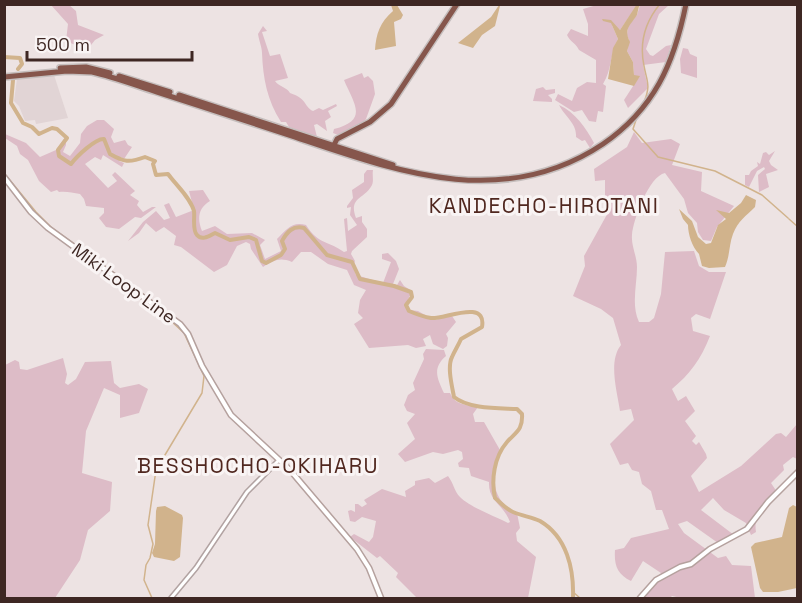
<svg xmlns="http://www.w3.org/2000/svg" width="802" height="603" viewBox="0 0 802 603" font-family="'Space Grotesk',sans-serif">
<style>
.built{fill:#e1d4d5}
.green{fill:#ddbcc7}
.water{fill:#d1b38c}
.lines{fill:none;stroke-linecap:round;stroke-linejoin:round}
.stream{stroke:#d1b38c;stroke-width:1.5}
.river{stroke:#d1b38c;stroke-width:4}
.tertiary-casing{stroke:#b2a3a2;stroke-width:6}
.secondary-casing{stroke:#b5a19e;stroke-width:7}
.trunk-casing{stroke:#c5bebd;stroke-width:8}
.tertiary{stroke:#fff;stroke-width:3}
.secondary{stroke:#fff;stroke-width:4}
.trunk{stroke:#86564c;stroke-width:5}
.labels{text-anchor:middle;dominant-baseline:central;stroke-width:6;stroke-linejoin:round;paint-order:stroke}
.street-label{font-size:18px;fill:#3e2723;stroke:#f9f4f4}
.quarter-label{font-size:21px;letter-spacing:1.5px;fill:#50271f;stroke:#f9f4f4}
</style>
<rect width="100%" height="100%" fill="#ede3e3"/>
<path class="built" d="M54,75l14,43 -32,6 -1,-4 -10,1 -6,-15 -5,-5 3,-22z"/>
<path class="green" d="M51,5h18l7,6 2,14 26,10 -9,5 -8,10 -21,-9 2,-17z
M597,5h40l-17,25 -17,-11 8,4 7,16c-8,14 -6,31 -15,45l3,2 -3,26 -5,-1 -2,11 -7,-1 -7,-11 -8,2 -19,-12 3,-6 14,7 5,-13 10,-6 9,1v-23l-17,-10c-3,-7 -9,-8 -12,-15l4,-6 17,7v-12l-5,-15z
M640,5h29l-10,9 -13,35 4,6 3,1 13,-10 5,-1 -5,17 -23,3 5,23 -20,20 -4,-8 13,-20 -3,-4 -1,-14 -6,-11 2,-11 -2,-5 1,-9 9,-11z
M263,26l4,5 -5,1 8,24 10,-2 8,24 -13,3c4,6 12,6 15,12 18,6 14,14 23,18l6,-3 4,2 13,-6 1,2 -9,5 3,6 -6,4 2,10 -10,-7 -3,1 3,12 -28,-10 -3,-5h-5c-14,-22 -18,-44 -19,-69 0,-6 -3,-12 -4,-19z
M683,48l5,1 2,5 7,3v21l-16,-5 -1,-14z
M362,73l2,5 4,-2 5,5 2,13 -9,25 -5,6 -23,10 -5,-2 1,-4c35,-9 20,-25 10,-49z
M543,87l3,3 9,-1v4l-7,2 4,4v3l-19,-1 3,-12z
M559,105c16,7 27,23 35,38l-4,5 -5,-8 -3,1 -6,-4c1,-14 -11,-20 -17,-32z
M97,120h7l10,9 -3,8 3,6 11,-3 3,5 4,2 -8,12 -3,-2 -2,4 5,2 -2,4 -19,-12 -2,5 -6,-3 -10,7 23,24 9,-7 -5,-6 3,-3 20,19 -5,4 9,6 -2,4 6,7 9,-5h4l-15,11 -6,-1 -16,12 -13,-2 -7,-9 5,-5v-5l-18,-2 -2,-7 -4,-5c-7,-1 -14,-3 -21,-2l-2,-2 -6,2 -12,-11 -11,-21 -8,-6 -3,-8 -12,-8v-4l21,9 14,14 16,-7 10,-14v9l-3,7 7,4 10,-13 1,-9 6,-8z
M634,132l8,11 29,-4 9,5 -8,21 30,7 -1,19 33,15 -17,21 -6,14 -8,-1 -5,-8 -1,-9 -9,-10 -4,-14 -19,-26c-16,3 -32,47 -33,62 -1,11 5,21 5,32 0,18 -6,38 2,55h10l5,-4 7,-24 4,-42 29,-1 5,15 10,6h17l-16,47 -14,-5 -5,4 2,13 17,5c-9,23 -20,38 -38,53l6,12 8,-5 9,15 -10,10 11,15 -4,5 4,4 3,-3 7,12 1,4 -16,18 8,16 42,-26 35,-32 5,-1 5,4 11,-13v35l-4,-2 -10,8 1,5 -13,13 6,9c-13,11 -24,21 -21,40l-5,3 -5,-12 -22,-13 -11,-12 -12,12 33,25 -16,8 -31,-22 -9,3 6,9 34,25 8,-2 6,9 19,1 4,32h-74l-9,-2 -2,2h-27l18,-25 -18,-12 -12,20c-14,-7 -17,-16 -16,-31l9,-2 7,-10 38,-9 -7,-19h-6l-5,-19 -9,-7 -3,-12 -7,-2 -4,-7 -8,2 -10,-21 24,-24 -3,-11 -11,2c-3,-20 -12,-50 1,-66l-8,-27 -12,-9 -28,-13 12,-30 -1,-10 26,-47 -5,-8v-21l-10,1 -1,-12 33,-22z
M775,151l-6,10 2,4 7,5 -12,4 3,13 -10,5 -1,-17 7,-6 -1,-2 -7,4 -8,16 -4,-2v-10h4l2,-4 7,-5 -1,-4 3,2 3,-11 3,-1 3,3z
M367,170h6c-1,6 1,10 -1,15 -7,14 -24,12 -16,33l6,-2v6l5,7v8l-15,14 -1,3 4,7 -2,6 3,8 27,8 8,-21 -9,-3v-5l6,-1 8,8 3,8 -6,15 4,1 3,-5 4,6 8,5 -7,15 5,4 8,1 16,9 18,-4 4,6 -10,12 2,4 -1,8 -4,3 -10,-5 -3,-9 -7,4 3,7 -10,2 -8,-3 -39,3 -15,-24 9,-6 -5,-5 2,-13 6,-10 -12,-5 -7,-15 -19,-6 -17,-12h-10l-9,10c-12,-5 -18,-2 -29,5l-12,-18 -1,-5 -4,-2 -9,4 -10,19 -13,7 -33,-25 -7,-2 2,-9 -12,-9 -8,5 -10,-9 -7,10 -11,8 15,-19 13,-11 8,9 6,-2 -6,-13 5,-2 7,14 18,-7 -5,-19 14,-1 7,11c-12,7 -13,18 -8,30l13,-5 12,8 25,-1 13,7 -5,5 5,14 16,-8 -4,-12c9,-9 15,-18 29,-14 13,20 21,15 38,27l3,-1 -3,-32 3,-1 1,13 9,-6 -7,-10 1,-8 -4,1v-2l6,-8 -1,-8 12,-8v-8z
M426,349l18,1 2,6c-14,12 -9,22 -2,37h6c5,12 16,12 28,14l-5,7 2,8h9l16,28c-9,25 -10,50 17,63l3,15 -4,5 1,8 19,16 -8,41h-111l-21,-21 2,-4 -18,-17 -3,2 -27,-21 4,-3 15,8 4,-5 3,-16 -14,-4 -7,5 -5,-1 -2,-10 3,-1 4,2v-8h3l4,3 5,-3 -3,-4 18,-11 24,8 -1,-6 10,-6v-4l14,-3 6,5 13,-7c6,8 6,15 12,21 10,10 34,19 48,26l2,-1c-6,-17 -22,-21 -21,-40l-18,-6 -2,-8 -10,-1 -1,-4 5,-4 -1,-7 -4,-2 -15,4 -10,-2 -28,10 -7,-8 17,-15 -8,-16 8,-9 -8,-3 -3,-6 4,-10 7,-5 -2,-7 11,-24 -1,-5z
M63,358l4,16 -2,9 3,2 8,-6 9,-17 26,-1 3,22 6,5 19,-4 9,5 -9,24 -19,5v-23l-16,-7 -18,43 -4,42 30,9 -2,29 -22,19 -8,30 -25,38h-50v-233l10,-5 4,2 1,7 7,1z"/>
<path class="water" d="M637,4l3,1c-2,3 -2,6 -3,10 -6,10 -14,13 -7,27l-3,9 6,11 1,13 6,1 -6,10 -26,-7 5,-31 5,-9 -7,-16 -8,-2 -1,-2 9,1 9,10z
M391,5h6l6,10 -2,4 -7,3 2,24 -21,4c1,-16 5,-28 18,-39z
M499,5l1,1 -5,20 -13,9 -9,13 -15,-5 33,-26z
M746,195l10,5 -1,7c-9,9 -17,14 -22,27 -4,10 -3,22 -8,33l-16,1 -7,-2 -3,-12c-7,-7 -11,-20 -11,-29l-5,-6 -4,-10 13,12 6,16 8,7 5,-1 7,-18 8,-6 -10,-9 13,3 12,-10z
M793,505l4,2v81l-19,4h-15l-3,-4 -9,-41 4,-4 27,-6 7,-29z
M165,506l17,9 1,3 -3,39 -6,4 -20,-4 -2,-4 3,-9 1,-33 1,-4z"/>
<g class="lines">
<path class="stream" d="M644,102c7,-17 3,-20 0,-36 -5,-24 1,-44 16,-62
M637,117l-4,12 25,28 57,14 47,24 26,23
M4,173l32,39 15,15 121,88 -2,5 14,13 20,43 -2,17 -46,77 -8,55 5,19 -3,14 -4,7 -2,15 8,18
M789,219l9,8
M573,592l7,6"/>
<path class="river" d="M4,57l16,1 2,6 -4,5
M13,80l-2,23 12,20 9,4 7,7 13,-6 5,1 10,9 -9,12 1,6 12,8c6,-8 25,-26 33,-25l6,15c14,8 19,9 35,3l10,4 -2,3 3,11 12,-1c8,11 22,23 26,37 1,6 -2,19 3,24 5,6 12,1 18,-2l15,7 19,-3 7,3 6,21 4,2 15,-8 4,-6 -3,-8c5,-9 11,-16 22,-13l23,27 25,7 8,17 34,7 17,6 1,5 -6,8 3,6c7,3 15,6 22,7 12,2 56,-20 51,9l-21,12c-3,7 -6,11 -9,18 -5,10 0,29 2,40 15,12 44,11 63,12l5,5c1,16 -6,18 -15,28 -13,15 -16,38 -12,56 6,5 11,11 18,14 9,4 19,5 27,9 27,16 34,48 33,77"/>
<defs>
<path id="tertiary" d="M171,598l25,-30 51,-76 32,-32"/>
<path id="secondary" d="M4,177l27,35 17,16 132,96 8,10 14,32 29,49 59,55 67,79 12,19 12,30
M640,598l16,-18 24,-13 11,-3 19,-15 37,-20 21,-27 30,-30"/>
<path id="trunk" d="M60,68l26,-1 24,6
M119,76l51,16
M4,77l63,-6 25,1c22,5 43,13 65,20 43,14 86,28 129,42 105,35 214,79 317,10 51,-35 71,-80 83,-140
M179,95l214,70
M333,147l4,-8 33,-17 21,-18 66,-100"/>
</defs>
<use href="#tertiary" class="tertiary-casing"/>
<use href="#secondary" class="secondary-casing"/>
<use href="#trunk" class="trunk-casing"/>
<use href="#tertiary" class="tertiary"/>
<use href="#secondary" class="secondary"/>
<use href="#trunk" class="trunk"/>
</g>
<g class="labels">
<g class="street-label">
<text transform="translate(124 283) rotate(36)">Miki Loop Line</text>
</g>
<g class="quarter-label">
<text x="544" y="205">KANDECHO-HIROTANI</text>
<text x="258" y="465">BESSHOCHO-OKIHARU</text>
</g>
</g>
<rect width="802" height="603" fill="none" stroke="#3e2723" stroke-width="12"/>
<path d="M27 51v9h165v-9" fill="none" stroke="#3e2723" stroke-width="3"/>
<text x="36" y="51" font-size="18" fill="#3e2723" stroke="#f9f4f4" stroke-width="4.5" paint-order="stroke">500 m</text>
</svg>
